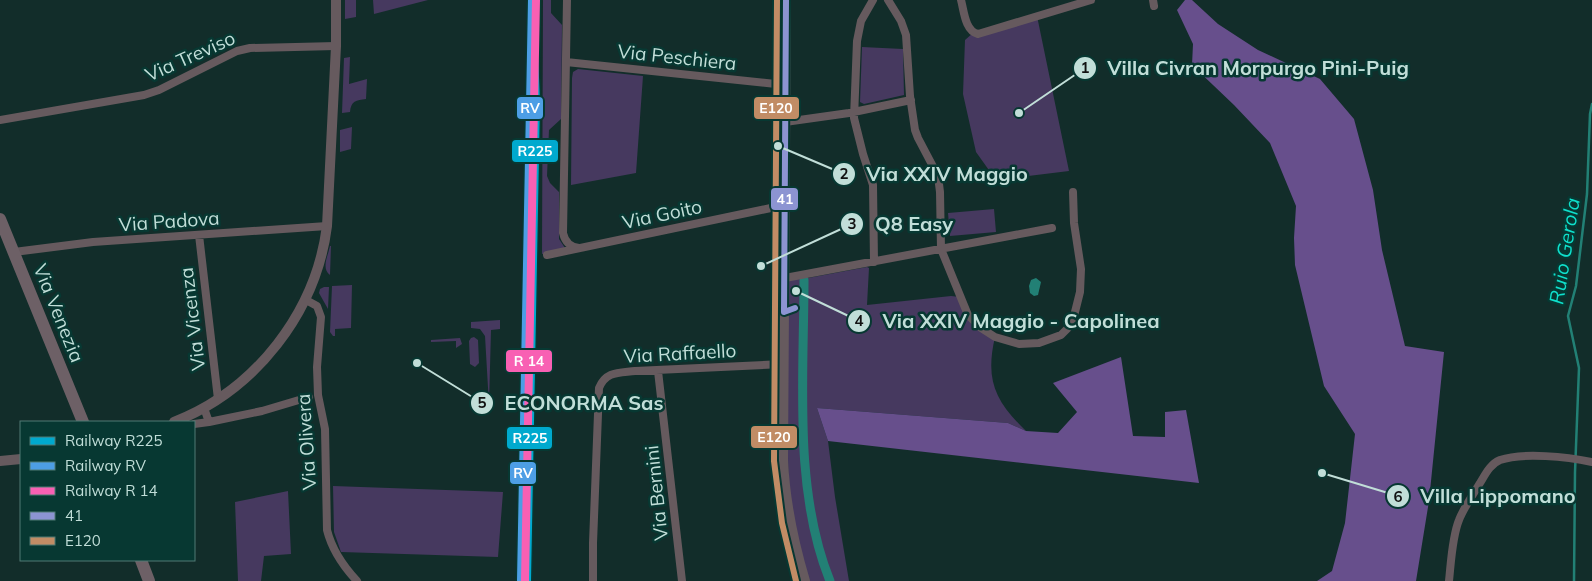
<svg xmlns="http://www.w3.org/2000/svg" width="1592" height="581" viewBox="0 0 1592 581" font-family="Mulish,sans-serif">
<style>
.green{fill:#46395f}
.forest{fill:#674f8c}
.water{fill:#228075}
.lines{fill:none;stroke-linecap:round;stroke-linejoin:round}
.stream{stroke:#228075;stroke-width:2.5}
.canal{stroke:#228075;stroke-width:9}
.minor{stroke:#665a5e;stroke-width:8}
.tertiary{stroke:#665a5e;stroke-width:10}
.primary{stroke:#6d6066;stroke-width:12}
.bus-1-casing{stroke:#073832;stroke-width:10}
.bus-2-casing{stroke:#073832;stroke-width:10}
.bus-1{stroke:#8c94d2;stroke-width:6}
.bus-2{stroke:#c18c65;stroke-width:6}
.rail-1-casing{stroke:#073832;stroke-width:11}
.rail-2-casing{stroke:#073832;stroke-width:11}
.rail-3-casing{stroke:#073832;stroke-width:11}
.rail-1{stroke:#00a9ce;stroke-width:8}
.rail-2{stroke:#4d9ee5;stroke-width:8}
.rail-3{stroke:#f860b3;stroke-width:8}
.labels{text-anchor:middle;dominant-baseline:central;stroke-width:5;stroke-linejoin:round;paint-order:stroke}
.street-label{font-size:19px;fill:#c1ded8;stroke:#073832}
.water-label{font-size:20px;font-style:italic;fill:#0fe0cc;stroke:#073832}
.leader{fill:none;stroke:#c1ded8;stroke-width:2}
.callout-dot{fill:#c1ded8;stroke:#073832;stroke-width:2}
.mark-label{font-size:15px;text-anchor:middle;font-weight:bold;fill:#111}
.callout-label{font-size:20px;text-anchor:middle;font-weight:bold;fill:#c1ded8;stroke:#073832;stroke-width:5;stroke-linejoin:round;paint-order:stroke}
.line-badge{stroke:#073832;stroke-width:2}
.badge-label{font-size:14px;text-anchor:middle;font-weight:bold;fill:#fff}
</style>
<rect width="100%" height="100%" fill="#122d2a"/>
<path class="green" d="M345,0h11v17l-11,2z
M373,0h55l-54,14z
M543,0h8v13l11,12 -1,94 -12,11 -2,46 3,7 9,9v47l6,9 -2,2 -21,4z
M1037,16l32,155 -73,9 -20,-28 -13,-58 2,-54 8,-7z
M862,47l41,2 1,46 -40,9 -4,-2z
M350,57l-1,27 18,-5 -1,20c-10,1 -15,2 -16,13l-8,1 2,-55z
M578,69l65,7 -7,97 -65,12 1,-107 1,-6z
M352,127l-1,22 -11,3v-22z
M994,209l2,23 -46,4 -2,-23z
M330,246h1l-1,29c-9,-7 -2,-19 0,-29z
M867,267l2,1 -2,37 84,-9 9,1 8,18 27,22c-10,43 0,64 31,94l-18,-8 -191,-15 11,33 7,56 14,84h-44l-16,-61 -4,-242 16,-4 7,4z
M352,285l-1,43 -16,1v7h-2l-3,-4 2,-46z
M324,287h5l-1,22 -9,-16 1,-4z
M500,320v9l-9,1 -2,75 -4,-69 -5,-7 -9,-1v-6z
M474,337l4,3 1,23 -4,4 -5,-3 -1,-23 2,-3z
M460,338l2,6 -6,4v-7l-25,1v-2z
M333,486l170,6 -5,65 -157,-5 -7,-20z
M288,491l3,63 -27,2 -3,25h-23l-3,-79z"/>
<path class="forest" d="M1185,0h7l26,24 40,26 62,29 34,40 19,71 9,60 23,96 39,6 -15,149 -13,80h-99l15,-10 13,-48 10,-89 -31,-48 -29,-121 -1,-27 2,-32 -26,-63 -36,-38 -42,-40 1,-21 -16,-34z
M1121,357l12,79 32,1v-25l21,-2 13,73 -371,-42 -11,-33 191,15 18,8 32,2 19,-21 -24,-29z"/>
<path class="water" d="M1036,278l5,4 -3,13 -4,1 -4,-3 -1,-7 2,-6z"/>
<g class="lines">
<path class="stream" d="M1574,581l1,-109 4,-104 -11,-52 8,-30 11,-92 3,-80 2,-10"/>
<path class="canal" d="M804,280c0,97 -11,210 26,301"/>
<path class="minor" d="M567,0l-4,233c2,9 7,14 16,15
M873,0l-12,21 -4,20 -3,77 9,36 10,31 1,77
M888,0l13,21 5,14 4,61 5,34 3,8 20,38 2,16 1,57 27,66 13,13 14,9 24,7 20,-1 22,-8 7,-7 5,-8 7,-28 1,-23 -7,-46 -1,-31
M961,0c3,11 4,31 17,34l113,-34
M1153,0l1,6
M566,62l219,23
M0,120l144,-25 15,-5 78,-39 13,-3 86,-2
M785,122l64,-9 62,-13
M199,235l19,164
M14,252l79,-10 234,-16
M547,255l238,-50
M785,278l267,-50
M306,300l11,6 4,11 -4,50 1,28 7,34 2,101c5,20 16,36 30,51
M658,371l24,210
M204,408l5,14 53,-11 47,-14
M194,424l15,-2
M593,581v-38l6,-155c7,-17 20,-15 36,-17l148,-7
M1449,581c2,-18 3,-44 10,-61 5,-13 14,-25 21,-37 5,-8 10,-19 20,-23 23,-8 68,-3 92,2"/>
<path class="tertiary" d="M786,0l-3,460c2,42 10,81 22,121
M174,422c82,-32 142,-110 153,-196l9,-180v-46
M0,461l21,-2"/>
<path class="primary" d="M0,219l83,203
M141,560l8,21"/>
<defs>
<path id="bus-1" d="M786,0l-2,312 11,-4"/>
<path id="bus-2" d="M777,0l-3,461 8,62 14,58"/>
</defs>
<use href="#bus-1" class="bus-1-casing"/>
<use href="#bus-2" class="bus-2-casing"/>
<use href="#bus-1" class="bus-1"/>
<use href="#bus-2" class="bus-2"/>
<defs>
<path id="rail-1" d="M527,581l9,-480 -4,-93"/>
<path id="rail-2" d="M521,581l11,-581"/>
<path id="rail-3" d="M525,581l11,-581"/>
</defs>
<use href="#rail-1" class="rail-1-casing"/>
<use href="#rail-2" class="rail-2-casing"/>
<use href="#rail-3" class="rail-3-casing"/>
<use href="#rail-1" class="rail-1"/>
<use href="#rail-2" class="rail-2"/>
<use href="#rail-3" class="rail-3"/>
</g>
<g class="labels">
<g class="street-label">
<text transform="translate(190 56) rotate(-24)">Via Treviso</text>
<text transform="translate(677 57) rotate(6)">Via Peschiera</text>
<text transform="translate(662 214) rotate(-12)">Via Goito</text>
<text transform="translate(169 221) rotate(-4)">Via Padova</text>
<text transform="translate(59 313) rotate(68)">Via Venezia</text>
<text transform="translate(192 319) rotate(-97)">Via Vicenza</text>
<text transform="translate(680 353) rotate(-3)">Via Raffaello</text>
<text transform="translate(306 442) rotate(-94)">Via Olivera</text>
<text transform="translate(656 493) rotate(-96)">Via Bernini</text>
</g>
<g class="water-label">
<text transform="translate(1564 251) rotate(-81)">Ruio Gerola</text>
</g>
</g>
<path class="leader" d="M1019 113L1085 68M778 146L844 174M761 266L852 224M796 291L859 321M417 363L482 403M1322 473L1398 496"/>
<g class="callout-dot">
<circle cx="1019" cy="113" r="5"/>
<circle cx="778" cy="146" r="5"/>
<circle cx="761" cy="266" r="5"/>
<circle cx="796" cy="291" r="5"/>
<circle cx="417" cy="363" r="5"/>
<circle cx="1322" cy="473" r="5"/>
<circle cx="1085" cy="68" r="12"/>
<circle cx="844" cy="174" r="12"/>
<circle cx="852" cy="224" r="12"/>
<circle cx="859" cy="321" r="12"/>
<circle cx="482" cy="403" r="12"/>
<circle cx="1398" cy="496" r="12"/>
</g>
<g class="mark-label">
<text x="1085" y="73">1</text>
<text x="844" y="179">2</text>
<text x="852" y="229">3</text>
<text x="859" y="326">4</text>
<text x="482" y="408">5</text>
<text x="1398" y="502">6</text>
</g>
<g class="callout-label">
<text x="1258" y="75">Villa Civran Morpurgo Pini-Puig</text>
<text x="947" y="181">Via XXIV Maggio</text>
<text x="914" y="231">Q8 Easy</text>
<text x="1021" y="328">Via XXIV Maggio - Capolinea</text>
<text x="584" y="410">ECONORMA Sas</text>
<text x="1498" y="503">Villa Lippomano</text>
</g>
<g class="line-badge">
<rect x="516" y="96" width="28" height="24" rx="5" fill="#4d9ee5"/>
<rect x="753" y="96" width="47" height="24" rx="5" fill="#c18c65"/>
<rect x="511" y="139" width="48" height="24" rx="5" fill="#00a9ce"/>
<rect x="770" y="187" width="29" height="24" rx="5" fill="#8c94d2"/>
<rect x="505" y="349" width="48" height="24" rx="5" fill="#f860b3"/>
<rect x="750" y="425" width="48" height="24" rx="5" fill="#c18c65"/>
<rect x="506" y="426" width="47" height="24" rx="5" fill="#00a9ce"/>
<rect x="509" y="461" width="28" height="24" rx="5" fill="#4d9ee5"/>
</g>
<g class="badge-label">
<text x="530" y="113">RV</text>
<text x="776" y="113">E120</text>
<text x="535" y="156">R225</text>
<text x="785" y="204">41</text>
<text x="529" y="366">R 14</text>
<text x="774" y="442">E120</text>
<text x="530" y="443">R225</text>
<text x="523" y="478">RV</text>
</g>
<rect x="20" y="421" width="175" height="140" fill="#073832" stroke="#517a74"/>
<rect x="30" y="437" width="25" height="8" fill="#00a9ce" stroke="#517a74"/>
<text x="65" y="446" font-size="15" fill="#c1ded8">Railway R225</text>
<rect x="30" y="462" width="25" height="8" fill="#4d9ee5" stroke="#517a74"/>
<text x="65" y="471" font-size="15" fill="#c1ded8">Railway RV</text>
<rect x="30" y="487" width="25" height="8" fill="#f860b3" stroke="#517a74"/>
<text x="65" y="496" font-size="15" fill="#c1ded8">Railway R 14</text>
<rect x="30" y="512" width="25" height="8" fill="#8c94d2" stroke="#517a74"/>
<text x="65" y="521" font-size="15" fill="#c1ded8">41</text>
<rect x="30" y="537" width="25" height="8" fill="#c18c65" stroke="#517a74"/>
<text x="65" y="546" font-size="15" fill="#c1ded8">E120</text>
</svg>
